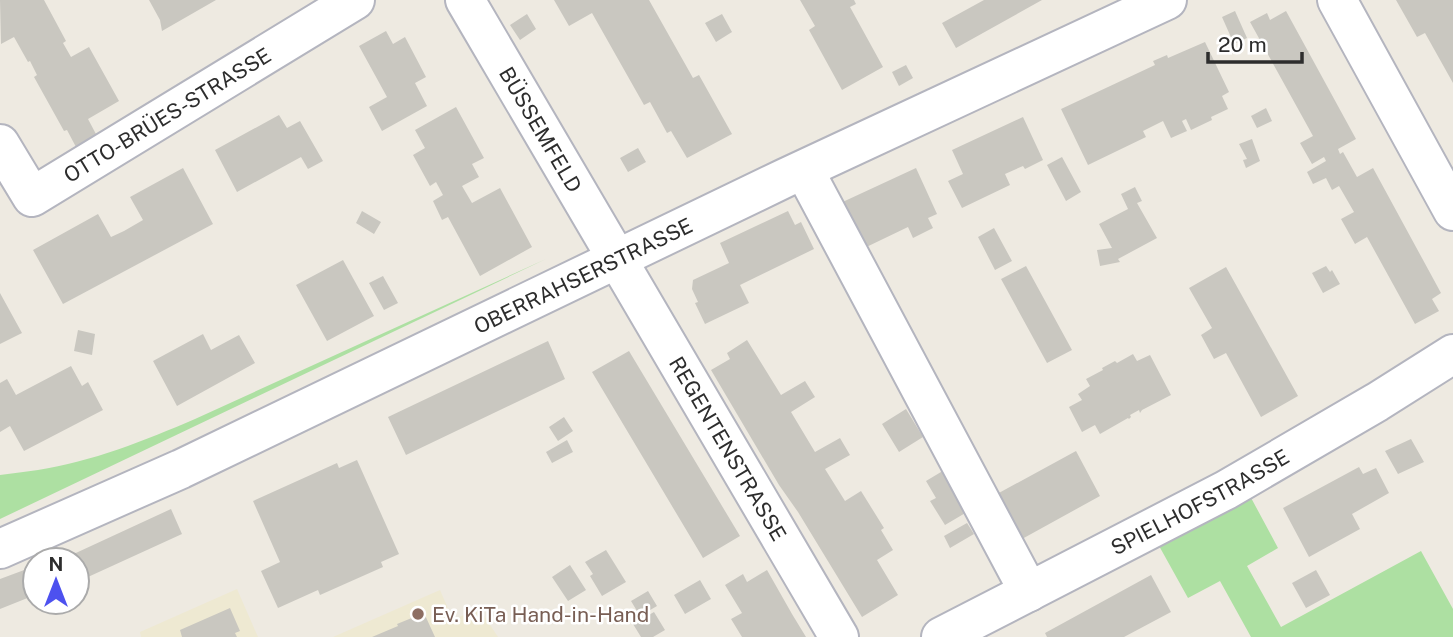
<svg xmlns="http://www.w3.org/2000/svg" width="1453" height="637" viewBox="0 0 1453 637" font-family="'Public Sans',sans-serif">
<style>
.education{fill:#eee9d2}
.green{fill:#ade0a2}
.building{fill:#c9c7c0}
.lines{fill:none;stroke-linecap:round;stroke-linejoin:round}
.minor-casing{stroke:#b4b5bf;stroke-width:42}
.minor{stroke:#fff;stroke-width:38}
.education-dot{fill:#8d6e63;stroke:#fff;stroke-width:2.5}
.labels{text-anchor:middle;dominant-baseline:central;stroke-width:5;stroke-linejoin:round;paint-order:stroke}
.street-label{font-size:21px;fill:#2d2d2d;stroke:#fff}
.education-label{font-size:21px;fill:#785e54;stroke:#fff;text-anchor:start}
</style>
<rect width="100%" height="100%" fill="#eeeae1"/>
<path class="education" d="M237,589l21,48h-117l-1,-5z
M440,590l13,30 26,-12 19,29h-165z"/>
<path class="green" d="M546,259l-546,260v-44c13,-2 26,-3 38,-5 53,-8 108,-30 157,-51z
M1249,494l29,54 -31,18 34,61 140,-76 32,58v28h-202l-31,-56 -32,17 -30,-54z"/>
<path class="building" d="M0,0h44l22,41 -3,2 8,14 18,-10 30,54 -31,18 9,17 -21,11 -9,-17 -3,1 -30,-54 3,-2 -7,-14 -2,1 -14,-25 -13,7z
M149,0h67l-54,31 -2,-11z
M554,0h95l44,78 6,-3 33,59 -45,24 -16,-27 -4,2 -17,-31 -6,3 -52,-92 -23,13z
M800,0h54l2,4 -6,3 33,60 -41,23 -33,-60 6,-4z
M984,0h58l-86,48 -14,-25z
M1396,0h57v83l-28,-50 -8,4z
M1235,11l12,27 -13,6 -12,-27z
M1286,11l70,128 -18,10 2,5 3,-2 14,25 16,-9 68,125 -9,6 7,12 -24,13 -48,-87 -12,7 -14,-25 13,-7 -15,-26 -7,4 -6,-12 -13,6 -6,-12 19,-11 -2,-4 -12,7 -12,-21 13,-7 -63,-114 17,-9 3,7z
M527,14l9,15 -16,11 -10,-15z
M722,14l10,18 -16,10 -11,-19z
M386,31l7,13 12,-7 21,40 -11,6 12,23 -45,25 -13,-24 18,-10 -28,-51z
M1205,42l24,50 -7,4 6,13 -17,8 1,3 -21,10 -5,-11 -4,2 5,10 -16,7 -8,-17 -20,10 3,6 -58,28 -27,-56 94,-44 -2,-4 14,-6 1,3z
M906,65l7,13 -14,8 -7,-14z
M456,107l28,51 -12,6 7,13 -17,9 10,17 28,-15 32,59 -52,29 -32,-59 -6,3 -9,-19 10,-6 -7,-13 -6,4 -17,-31 12,-7 -10,-18z
M1266,108l6,13 -15,7 -6,-12z
M279,115l8,13 13,-7 23,40 -15,8 -7,-12 -64,35 -22,-42z
M1023,117l20,43 -18,9 -2,-3 -18,8 5,11 -48,23 -14,-27 15,-7 -11,-24z
M1252,139l8,22 -14,7 -3,-8 4,-1 -8,-15z
M638,148l8,14 -18,10 -8,-14z
M1062,157l19,35 -15,9 -19,-36z
M183,168l30,56 -150,80 -30,-54 65,-36 13,23 13,-6 19,-11 -13,-23z
M916,168l21,46 -9,4 5,10 -20,10 -5,-11 -52,25 -22,-46z
M1135,187l7,14 -5,2 20,35 -39,21 2,3 -20,4 -3,-16 15,-2 -13,-24 29,-15 -7,-15z
M362,211l19,11 -7,12 -18,-11z
M788,211l7,14 6,-3 13,27 -74,36 9,18 -44,21 -10,-21 3,-1 -6,-13 1,-9 36,-17 -9,-20z
M994,228l18,33 -17,9 -17,-33z
M343,260l31,56 -47,25 -31,-56z
M1026,266l46,84 -25,13 -46,-84z
M1326,266l4,6 2,-2 8,14 -17,9 -11,-20z
M1226,267l72,129 -37,21 -35,-64 -12,6 -13,-24 11,-7 -23,-40z
M383,276l15,27 -14,7 -15,-27z
M0,293l22,40 -22,11z
M78,330l17,4 -3,21 -18,-4z
M203,334l8,16 28,-15 16,28 -78,43 -24,-45z
M747,340l34,55 24,-14 10,16 -24,15 24,40 25,-14 10,17 -25,14 20,32 16,-10 23,37 -3,2 12,20 -16,10 21,35 -36,22 -64,-105 -19,-27 -68,-115 19,-11 -3,-6z
M548,341l17,38 -159,76 -18,-38z
M629,351l111,185 -37,22 -111,-186z
M1133,354l4,7 13,-6 21,40 -29,15 -2,3 -1,-3 -9,5 1,2 -2,2 -1,-1 -28,16 -5,-9 -13,7 -13,-25 13,-7 -4,-6 12,-8 -4,-7 17,-9 -1,-2 13,-7 2,2z
M71,366l11,20 6,-4 15,28 -79,41 -14,-25 -10,6v-49l7,-4 9,16z
M906,409l17,28 -24,15 -17,-28z
M564,417l9,14 -15,10 -9,-14z
M1411,439l13,23 -26,12 -13,-23z
M567,440l6,12 -21,11 -6,-11z
M1076,451l24,45 -78,43 -25,-45z
M357,460l42,94 -18,8 2,5 -63,28 -2,-5 -40,18 -17,-37 19,-9 -27,-61 84,-38 2,5z
M1359,467l4,7 13,-6 13,25 -37,21 8,15 -51,28 -26,-49z
M946,469l21,43 -22,13 -15,-24 6,-3 -10,-17z
M171,509l11,25 -105,48v-22h-27l14,-6 1,4z
M967,523l7,11 -24,14 -6,-12z
M606,550l20,32 -24,14 -12,-20 3,-2 -8,-12z
M570,565l16,25 -18,11 -16,-24z
M35,566v29l-35,14v-30z
M767,570l25,44 14,23h-64l-11,-18 11,-6 -17,-28 18,-11 4,8z
M1316,570l14,25 -24,13 -14,-25z
M1151,575l20,37 -47,25h-77l-2,-4z
M700,580l11,19 -26,15 -11,-19z
M648,591l9,15 -17,10 -9,-15z
M230,608l10,23 -5,2 2,4h-55l-2,-7z
M654,612l11,18 -12,7h-12l-8,-13z
M424,613l11,24h-63l26,-11 -1,-2z"/>
<g class="lines">
<defs>
<g id="minor">
<path id="s1" d="M465,0l374,637"/>
<path d="M1337,0l116,211"/>
<path id="s2" d="M0,144l32,53 323,-197"/>
<path d="M804,170l225,422"/>
<path id="s3" d="M0,549l181,-80 604,-291 382,-178"/>
<path id="s4" d="M941,637l285,-147 151,-88 76,-48"/>
</g>
</defs>
<use href="#minor" class="minor-casing"/>
<use href="#minor" class="minor"/>
</g>
<circle class="education-dot" cx="418" cy="614" r="7"/>
<g class="labels">
<g class="street-label">
<text stroke="none"><textPath href="#s2" startOffset="220">OTTO-BRÜES-STRASSE</textPath></text>
<text stroke="none"><textPath href="#s1" startOffset="150">BÜSSEMFELD</textPath></text>
<text stroke="none"><textPath href="#s3" startOffset="644">OBERRAHSERSTRASSE</textPath></text>
<text stroke="none"><textPath href="#s1" startOffset="520">REGENTENSTRASSE</textPath></text>
<text stroke="none"><textPath href="#s4" startOffset="292">SPIELHOFSTRASSE</textPath></text>
</g>
<g class="education-label">
<text x="432" y="614">Ev. KiTa Hand-in-Hand</text>
</g>
</g>
<g transform="translate(56 581)"><circle r="33" fill="#ffffff" stroke="#ababab" stroke-width="2"/>
<path d="M0-5L12 26L0 18L-12 26Z" fill="#4d51ef"/>
<text y="-10" font-size="19" font-weight="bold" text-anchor="middle" fill="#2d2d2d">N</text>
</g>
<path d="M1208 52v10h94v-10" fill="none" stroke="#2d2d2d" stroke-width="3.5"/>
<text x="1218" y="52" font-size="21" fill="#2d2d2d" stroke="#ffffff" stroke-width="5" paint-order="stroke">20 m</text>
</svg>
